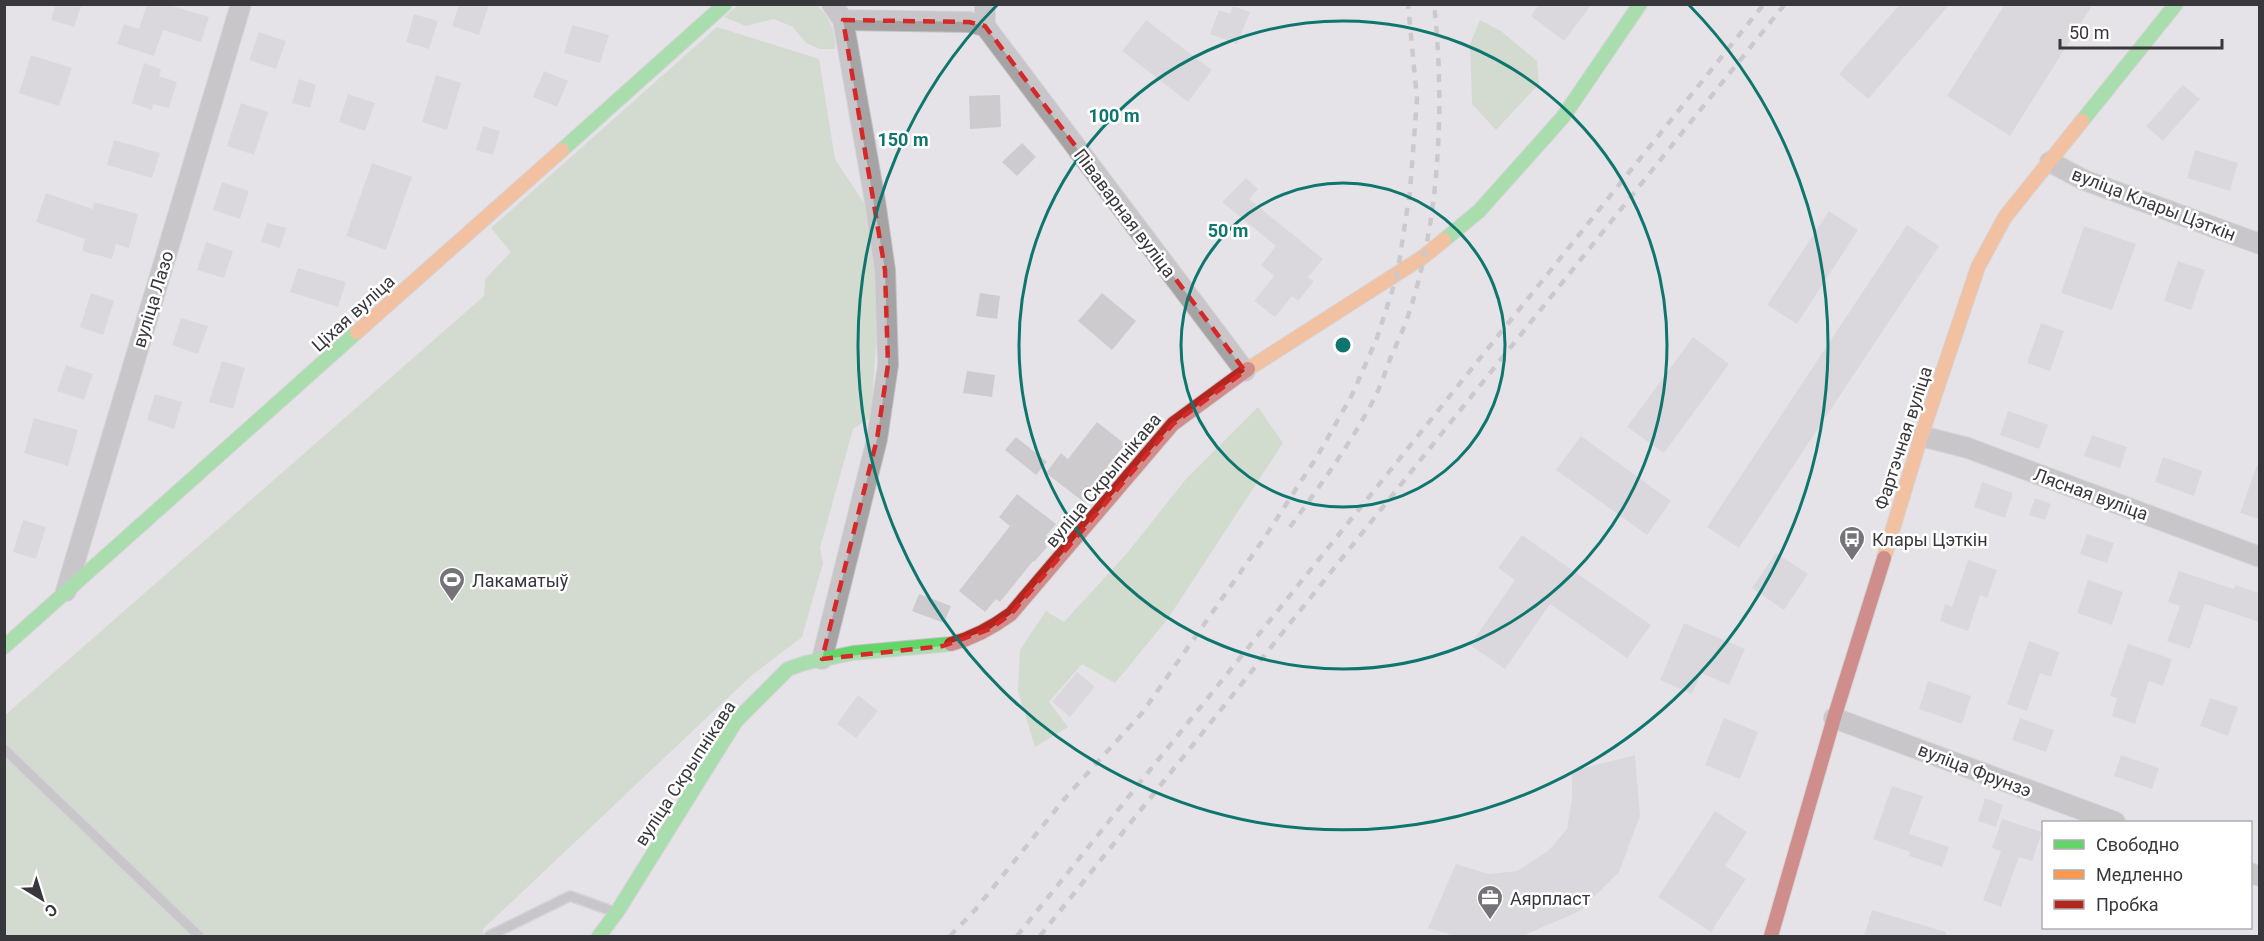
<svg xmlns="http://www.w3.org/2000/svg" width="2264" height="941" viewBox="0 0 2264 941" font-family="Roboto,sans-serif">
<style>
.green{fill:#bcd0b4}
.forest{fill:#b9d0af}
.building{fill:#cdcbce}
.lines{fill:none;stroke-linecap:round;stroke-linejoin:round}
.lane-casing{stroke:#c2c1c5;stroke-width:12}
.street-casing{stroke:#c2c1c5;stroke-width:22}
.fast-casing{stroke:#c2c1c5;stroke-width:16}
.slow-casing{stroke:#c2c1c5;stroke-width:16}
.jam-casing{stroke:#c2c1c5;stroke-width:16}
.lane{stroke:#a5a3a4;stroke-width:9}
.street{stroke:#a5a3a4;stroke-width:20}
.fast{stroke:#63d668;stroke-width:14}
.slow{stroke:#ff974d;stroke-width:14}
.jam{stroke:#b3261e;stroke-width:14}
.rail{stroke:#aaa8ab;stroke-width:4.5;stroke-dasharray:8 8;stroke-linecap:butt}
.marked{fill:none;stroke:#d62828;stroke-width:4.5;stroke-dasharray:12 8;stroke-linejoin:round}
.ring{fill:none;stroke:#0f766e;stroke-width:3}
.labels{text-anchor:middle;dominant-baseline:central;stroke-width:5;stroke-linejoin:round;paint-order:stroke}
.street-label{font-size:18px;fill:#38373b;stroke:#fff}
.poi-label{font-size:18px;fill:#38373b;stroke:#fff;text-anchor:start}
.centre{fill:#0f766e;stroke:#fff;stroke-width:3}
.ring-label{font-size:18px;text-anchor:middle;font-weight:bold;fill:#0f766e;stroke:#fff;stroke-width:5;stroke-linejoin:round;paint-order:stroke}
</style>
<rect width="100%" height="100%" fill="#e5e3e8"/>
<path class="green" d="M738,5h79c13,13 19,25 18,44h-15l-14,-6 -13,-16 -19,-8 -28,7 -22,-9z
M1480,20l21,11 36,30 2,23 -43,46 -24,-26 -2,-60z
M717,27l102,32 16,100 31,47 8,38 5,57 -8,116 -18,12 -33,119 3,15 -21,74 -51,39 -268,253v7h-478l-1,-220 480,-420 1,-17 26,-27 -20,-24z"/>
<path class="forest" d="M1258,407l25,36 -116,177 -52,63 -33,-19 -33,38 19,25 -33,20 -17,-56 2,-41 26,-39 18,11 64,-70 58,-73z"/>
<path class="building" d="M56,4h26l-8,23 -23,-7z
M147,4h19l43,13 -8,25 -38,-12 -9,26 -37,-12 7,-20 15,5z
M459,4h30l-10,31 -27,-9z
M1539,4h53l-28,37 -33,-25z
M1900,4h50l-82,95 -29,-25z
M2005,4h88l-83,132 -63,-40z
M1233,6l17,6 -13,32 -27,-10 9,-24 11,4z
M414,14l24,7 -9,28 -23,-7z
M1146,20l66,50 -24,32 -66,-51z
M572,25l37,10 -9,28 -36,-10z
M259,32l27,9 -10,28 -27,-9z
M31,55l41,13 -13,38 -40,-13z
M144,63l17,6 -2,7 18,6 -8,26 -16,-4 -1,6 -20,-7z
M544,71l24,10 -11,26 -24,-10z
M436,75l25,8 -14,47 -25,-8z
M299,79l17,6 -6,23 -18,-5z
M2183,85l17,14 -37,42 -17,-15z
M348,94l27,9 -10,28 -26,-9z
M1000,95l1,32 -31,2 -1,-33z
M241,103l27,9 -14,43 -27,-9z
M483,126l17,5 -7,24 -17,-5z
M114,140l46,13 -8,25 -45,-13z
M1022,143l14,14 -19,19 -15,-14z
M2195,150l43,13 -8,28 -43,-13z
M372,163l40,14 -26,73 -40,-14z
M1246,178l12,11 -9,10 74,60 -15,18 6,4 -16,20 -6,-5 -17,21 -21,-16 20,-25 -13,-11 15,-19 -54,-44z
M222,182l27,9 -9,28 -27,-9z
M46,193l47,16 1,-7 44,12 -9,34 -13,-4 -4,15 -30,-8 3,-12 -49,-17z
M1829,211l29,19 -61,94 -30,-19z
M267,223l19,5 -6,20 -19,-6z
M1907,225l32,21 -200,302 -32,-21z
M2084,226l52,18 -24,66 -51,-17z
M206,242l27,9 -9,27 -27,-8z
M2178,261l27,9 -14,40 -27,-9z
M298,268l48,14 -8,25 -48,-15z
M91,293l23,8 -11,34 -23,-8z
M980,293l20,3 -3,23 -21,-3z
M1102,293l34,28 -24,29 -34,-29z
M181,318l27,8 -10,28 -26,-9z
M2041,323l23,8 -14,40 -23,-8z
M1693,337l36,27 -65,89 -37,-26z
M222,361l23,7 -12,41 -24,-7z
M66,365l27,9 -9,26 -27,-9z
M967,371l28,4 -3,22 -29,-4z
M155,394l27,8 -8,27 -27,-9z
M2008,411l40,14 -9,24 -39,-14z
M34,418l44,12 -10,36 -44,-13z
M1097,422l28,22 -31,40 3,3 -12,16 -39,-30 15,-20 7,6z
M2092,435l35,12 -7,21 -36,-12z
M1581,436l90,65 -24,34 -91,-65z
M1016,437l31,25 -11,13 -31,-25z
M2163,457l39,14 -8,25 -39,-14z
M2257,465h2v54l-19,-6z
M1982,482l31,11 -8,25 -31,-11z
M1017,494l39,30 -10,12 4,3 -5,6 2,2 -13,15 -1,-1 -33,41 -4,-3 -11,13 -26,-21 51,-65 -11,-9z
M2035,498l16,6 -6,16 -16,-5z
M23,520l23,7 -10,32 -23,-7z
M2087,534l27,9 -7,20 -27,-9z
M1522,535l129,90 -24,33 -77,-54 -45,65 -35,-24 45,-65 -17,-12z
M1776,553l32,21 -24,36 -32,-22z
M1968,560l29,10 -10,28 -7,-3 -12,36 -28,-10 5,-17 7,3z
M2179,571l55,18 2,-4 23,8v29l-54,-18 -15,45 -23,-8 13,-35 -12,-4z
M2088,580l35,12 -11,33 -35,-12z
M919,594l32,12 -7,17 -32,-12z
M1684,623l61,26 -16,36 -28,-12 -9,21 -32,-14z
M2029,641l30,11 -8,25 -11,-4 -13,38 -20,-7z
M2128,644l44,15 -9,27 -14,-5 -14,43 -23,-8 5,-18 -7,-2z
M1077,672l18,15 -25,30 -18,-15z
M1928,681l43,15 -9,28 -43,-15z
M858,695l20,16 -22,27 -19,-14z
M2210,698l28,9 -10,29 -28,-10z
M1724,718l34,14 -18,47 -35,-14z
M2020,718l34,12 -8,22 -34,-12z
M1635,755l5,61 -21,56 -39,39 -58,25h-66l-28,-8 28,-64 33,10 28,-3 31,-20 19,-22 5,-32v-26z
M2121,755l38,13 -7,21 -38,-13z
M1892,786l31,10 -14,38 40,13 -7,20 -33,-11 1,-4 -37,-13z
M1985,798l18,7 -7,22 -18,-6z
M1715,811l32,21 -22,34 21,13 -35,53 -53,-35z
M2002,819l40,13 -10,29 -13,-4 -18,50 -18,-7 18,-49 -9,-3z
M1872,910l74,22v4h-82z"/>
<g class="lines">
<defs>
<path id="lane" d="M4,749l195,187
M489,936l81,-40 45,16"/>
<path id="street" d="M832,4l11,16 126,2 16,4
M985,4v22l260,345
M2050,162l34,18 176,64
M1921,436l47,12 292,109
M66,591l175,-587
M822,659l55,-220 11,-74 -3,-95 -10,-69 -32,-181
M1834,718l281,104
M2250,873l10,3"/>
<path id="fast" d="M2082,121l94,-117
M562,150l163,-146
M1444,240l35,-29 84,-94 77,-113
M4,647l353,-315
M599,936l18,-24 119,-191 52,-52 17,-6 48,-10 98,-9"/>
<path id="slow" d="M357,332l205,-182
M1248,369l175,-112 21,-17
M1884,558l37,-122 57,-169 27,-50 77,-96"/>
<path id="jam" d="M951,644c23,-6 41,-16 60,-30l162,-190 75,-55
M1771,936l63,-218 50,-160"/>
</defs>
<use href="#lane" class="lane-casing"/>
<use href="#street" class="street-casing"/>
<use href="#fast" class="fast-casing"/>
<use href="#slow" class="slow-casing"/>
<use href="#jam" class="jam-casing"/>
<use href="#lane" class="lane"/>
<use href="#street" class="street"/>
<use href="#fast" class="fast"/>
<use href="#slow" class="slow"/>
<use href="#jam" class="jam"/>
<path class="rail" d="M1290,527c30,-41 59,-81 83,-126 7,-13 12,-28 17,-42 6,-14 13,-28 18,-43 32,-94 37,-213 26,-312
M950,936l25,-26 91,-113 76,-84 121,-173 55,-85 34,-60 25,-57 20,-62 13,-85 7,-92 -9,-95
M1017,936l747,-932
M1040,936l745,-932"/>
</g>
<path d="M0 0H2264V941H0ZM843,20l126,2 16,4 260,345 -72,53 -162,190 -21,15 -47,17 -121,13 55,-220 11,-74 -3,-95z" fill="#e5e3e8" fill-opacity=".55" fill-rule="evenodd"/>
<path class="marked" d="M843,20l126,2 16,4 260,345 -72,53 -162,190 -21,15 -47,17 -121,13 55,-220 11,-74 -3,-95z"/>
<g class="ring">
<circle cx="1343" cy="345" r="162"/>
<circle cx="1343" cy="345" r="324"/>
<path d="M1689 5A485 485 0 1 1 997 5"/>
</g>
<defs>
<symbol id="bus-pin" viewBox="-11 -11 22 30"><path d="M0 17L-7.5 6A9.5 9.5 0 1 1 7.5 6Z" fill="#757378" stroke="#fff"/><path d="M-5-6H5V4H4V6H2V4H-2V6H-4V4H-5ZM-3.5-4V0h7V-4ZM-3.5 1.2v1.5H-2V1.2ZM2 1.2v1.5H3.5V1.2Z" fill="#fff"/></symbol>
<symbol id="stadium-pin" viewBox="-11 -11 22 30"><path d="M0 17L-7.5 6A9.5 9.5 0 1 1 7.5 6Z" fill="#757378" stroke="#fff"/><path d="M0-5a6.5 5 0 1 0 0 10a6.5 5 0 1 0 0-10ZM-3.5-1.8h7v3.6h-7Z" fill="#fff"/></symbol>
<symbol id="office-pin" viewBox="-11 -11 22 30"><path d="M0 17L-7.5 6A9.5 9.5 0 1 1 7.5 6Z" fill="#757378" stroke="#fff"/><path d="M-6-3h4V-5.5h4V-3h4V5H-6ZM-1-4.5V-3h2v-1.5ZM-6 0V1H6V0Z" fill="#fff"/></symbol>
</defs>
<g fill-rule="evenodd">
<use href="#bus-pin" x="1837" y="524" width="30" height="40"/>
<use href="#stadium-pin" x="437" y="565" width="30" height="40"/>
<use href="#office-pin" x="1475" y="883" width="30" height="40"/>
</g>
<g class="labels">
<g class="street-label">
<text transform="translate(2154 204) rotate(21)">вуліца Клары Цэткін</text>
<text transform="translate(1125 213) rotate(53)">Піваварная вуліца</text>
<text transform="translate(153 299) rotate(-73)">вуліца Лазо</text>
<text transform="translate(353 313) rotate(-42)">Ціхая вуліца</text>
<text transform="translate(1903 438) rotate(-72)">Фартэчная вуліца</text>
<text transform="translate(1103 480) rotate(-50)">вуліца Скрыпнікава</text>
<text transform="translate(2091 494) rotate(20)">Лясная вуліца</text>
<text transform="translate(1975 770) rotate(21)">вуліца Фрунзэ</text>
<text transform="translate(685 773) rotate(-57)">вуліца Скрыпнікава</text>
</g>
<g class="poi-label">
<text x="1872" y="539">Клары Цэткін</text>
<text x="472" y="580">Лакаматыў</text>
<text x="1510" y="898">Аярпласт</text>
</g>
</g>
<circle cx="1343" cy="345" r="9" class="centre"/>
<g class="ring-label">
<text x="1114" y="122">100 m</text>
<text x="903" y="146">150 m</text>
<text x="1228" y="237">50 m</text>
</g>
<rect width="2264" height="941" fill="none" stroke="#38373b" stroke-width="12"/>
<rect x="2042" y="821" width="210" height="108" fill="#ffffff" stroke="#afafb1" stroke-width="1.5"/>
<rect x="2054" y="840" width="30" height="9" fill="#63d668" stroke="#afafb1" stroke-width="1.5"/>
<text x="2096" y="851" font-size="18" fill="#38373b">Свободно</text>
<rect x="2054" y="870" width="30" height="9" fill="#ff974d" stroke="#afafb1" stroke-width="1.5"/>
<text x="2096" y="881" font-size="18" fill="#38373b">Медленно</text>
<rect x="2054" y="900" width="30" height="9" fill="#b3261e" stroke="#afafb1" stroke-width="1.5"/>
<text x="2096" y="911" font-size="18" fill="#38373b">Пробка</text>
<g transform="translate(42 899) rotate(142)" stroke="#ffffff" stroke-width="4.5" paint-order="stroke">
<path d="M0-4.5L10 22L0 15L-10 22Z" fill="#38373b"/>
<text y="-9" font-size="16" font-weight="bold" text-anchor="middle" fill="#38373b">С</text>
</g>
<path d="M2060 39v9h162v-9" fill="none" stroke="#38373b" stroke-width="3"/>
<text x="2069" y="39" font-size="18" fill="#38373b" stroke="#ffffff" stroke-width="4.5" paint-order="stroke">50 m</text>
</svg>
